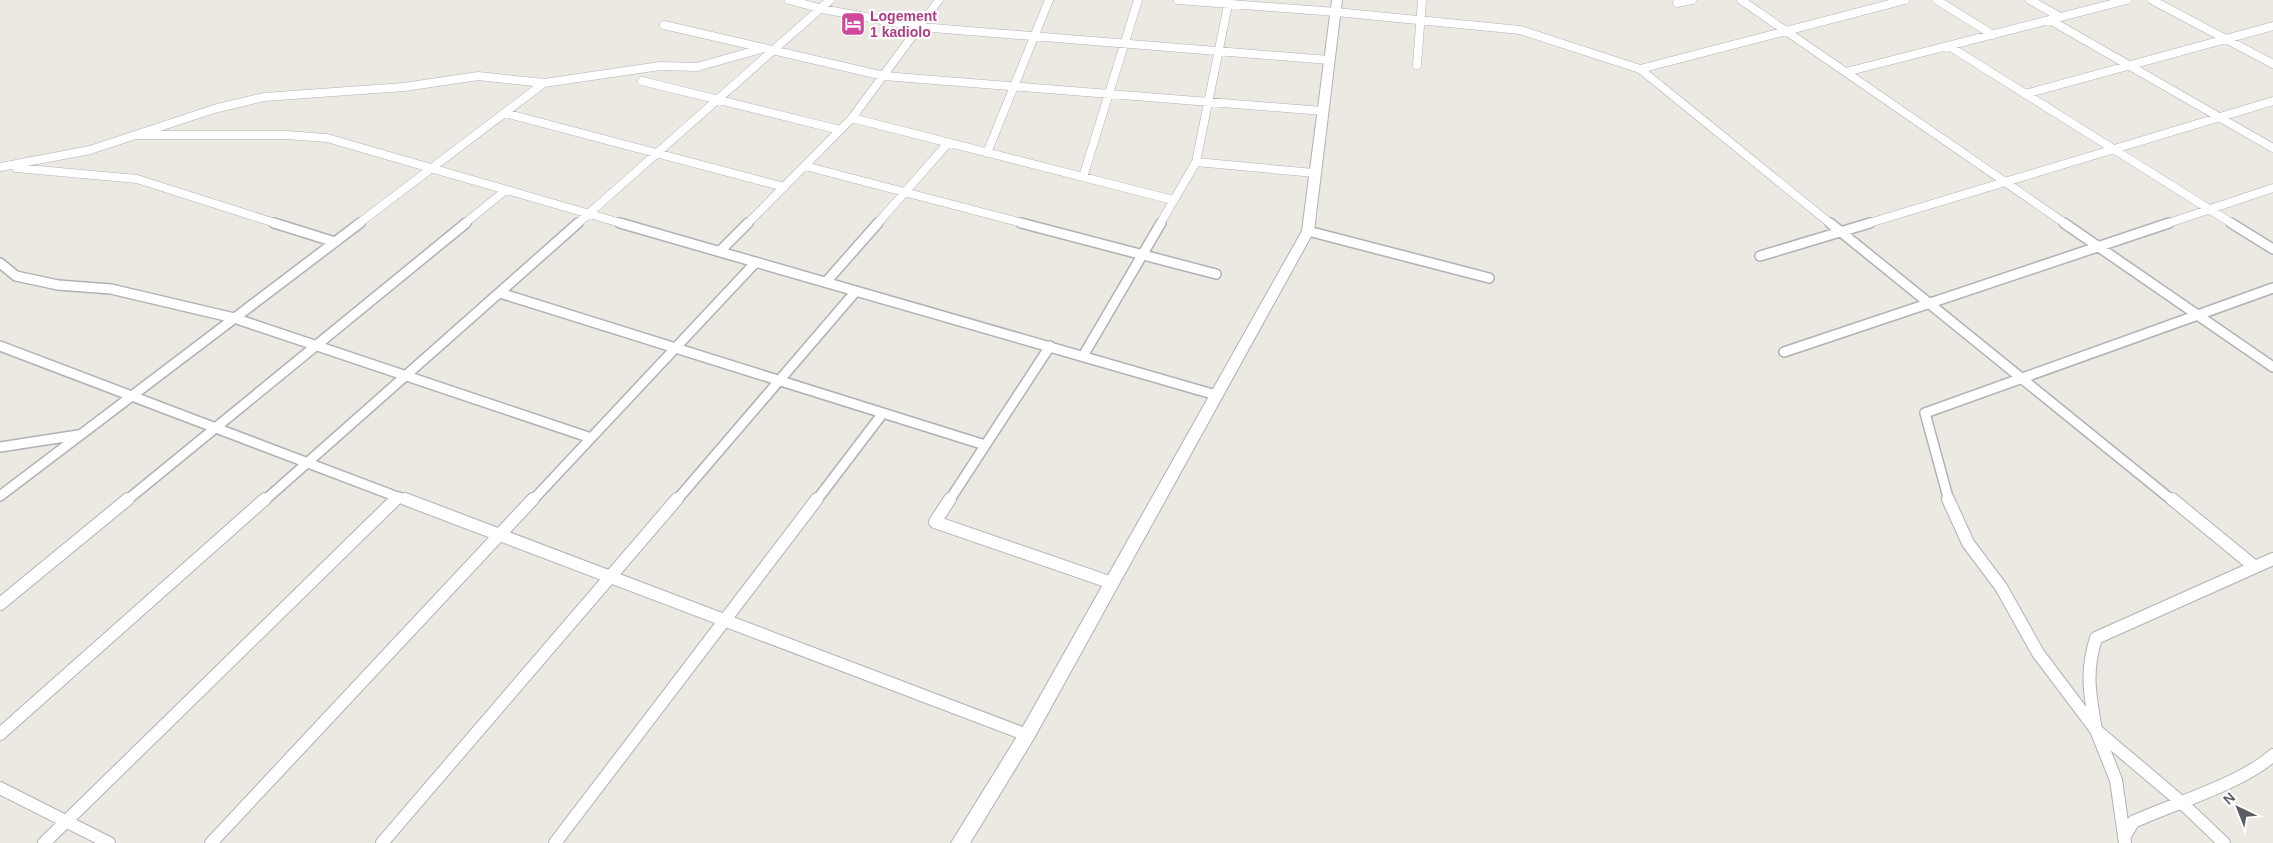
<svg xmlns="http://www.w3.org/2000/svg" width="2273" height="843" viewBox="0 0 2273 843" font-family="Helvetica,sans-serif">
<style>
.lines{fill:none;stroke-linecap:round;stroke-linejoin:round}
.street-far2-casing{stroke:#afb2b5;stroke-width:9}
.street-far1-casing{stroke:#afb2b5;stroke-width:12}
.street-casing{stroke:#afb2b5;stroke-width:14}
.secondary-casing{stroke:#aeb1b5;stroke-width:2}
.street-far2{stroke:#fff;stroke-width:8}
.street-far1{stroke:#fff;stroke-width:9}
.street{stroke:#fff;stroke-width:12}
.secondary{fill:#fff;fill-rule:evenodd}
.labels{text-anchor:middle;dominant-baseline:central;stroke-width:4.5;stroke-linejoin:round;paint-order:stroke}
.far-hotel-label{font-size:14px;font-weight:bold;fill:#b23c85;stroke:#fff;text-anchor:start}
</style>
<rect width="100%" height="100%" fill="#ebe9e2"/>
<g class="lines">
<defs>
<path id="street-far2" d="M789,0l33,9 98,18 409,33
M1178,0l158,12 184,18 120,39 191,155
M1741,0l325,224
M1937,0l56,35
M2030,0l30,17
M2152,0l121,64
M1677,3l15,-3
M2050,20l223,128
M664,25l220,51 439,35
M1949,46l284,178
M1417,65l5,-65
M1640,69l265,-69
M1846,72l281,-72
M642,81l198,49
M2025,94l248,-68
M505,113l279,74
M852,118l321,82
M137,135h149l41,3 297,86
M987,153l62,-153
M1196,162l118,11
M805,166l221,58
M0,167l90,-17 124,-41 50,-12 140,-10 74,-11 66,7 116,-17 37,1 67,-19
M16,168l121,11 141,45
M1083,177l55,-177
M358,224l186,-141
M464,224l42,-34
M577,224l253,-224
M747,224l105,-106 87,-118
M877,224l71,-81
M1160,224l36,-62 33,-162
M1866,224l407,-123
M2166,224l107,-36"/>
<path id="street-far1" d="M274,223l61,19
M620,223l596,172
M1021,223l195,51
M1830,223l343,278
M2064,223l209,144
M2231,223l42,26
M1308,231l181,47
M720,251l28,-28
M1760,256l110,-33
M0,263l16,13 42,9 53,4 123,29 357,120
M826,282l52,-59
M500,293l485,152
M0,346l408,155
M1784,352l385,-129
M1083,356l78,-133
M0,447l78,-12
M0,496l360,-273
M126,501l340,-278
M264,501l314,-278
M395,501l4,-4
M532,501l224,-239
M676,501l180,-210
M816,501l67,-88
M949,501l101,-155
M1949,501l-24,-88 348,-125"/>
<path id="street" d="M405,499l622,236
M950,499l-15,23 177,61
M1948,499l20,44 33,44 37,66 58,77 20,50 9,63
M2172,499l83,68
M0,604l128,-105
M0,734l265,-235
M0,788l109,55
M2125,836l8,-14c39,-18 110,-39 140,-67
M44,843l352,-344
M211,843l322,-344
M382,843l295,-344
M555,843l262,-344
M2224,843l-44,-42 -84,-71c-6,-35 -11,-57 0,-92l177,-79"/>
<path id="secondary" d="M1332,0h10l-28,231 -281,509 -63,103h-19l70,-113 281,-499z"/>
</defs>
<use href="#street-far2" class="street-far2-casing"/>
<use href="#street-far1" class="street-far1-casing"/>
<use href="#street" class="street-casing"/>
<use href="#secondary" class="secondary-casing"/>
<use href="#street-far2" class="street-far2"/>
<use href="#street-far1" class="street-far1"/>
<use href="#street" class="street"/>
<use href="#secondary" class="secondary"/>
</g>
<defs>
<symbol id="hotel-square" viewBox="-11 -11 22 22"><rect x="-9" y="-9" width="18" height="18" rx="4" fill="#d1479c" stroke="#fff"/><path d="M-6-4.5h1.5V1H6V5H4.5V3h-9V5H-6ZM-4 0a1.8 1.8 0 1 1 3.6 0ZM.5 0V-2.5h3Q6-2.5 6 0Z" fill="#fff"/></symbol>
</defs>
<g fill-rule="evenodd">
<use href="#hotel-square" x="839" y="10" width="28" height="28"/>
</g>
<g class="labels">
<g class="far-hotel-label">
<text x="870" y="16">Logement<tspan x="870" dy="16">1 kadiolo</tspan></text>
</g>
</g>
<g transform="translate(2238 808) rotate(317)" stroke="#ffffff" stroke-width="4" paint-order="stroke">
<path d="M0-4L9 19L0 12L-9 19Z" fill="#5a5d60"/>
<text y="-8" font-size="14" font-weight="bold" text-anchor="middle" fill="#5a5d60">N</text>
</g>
</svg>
